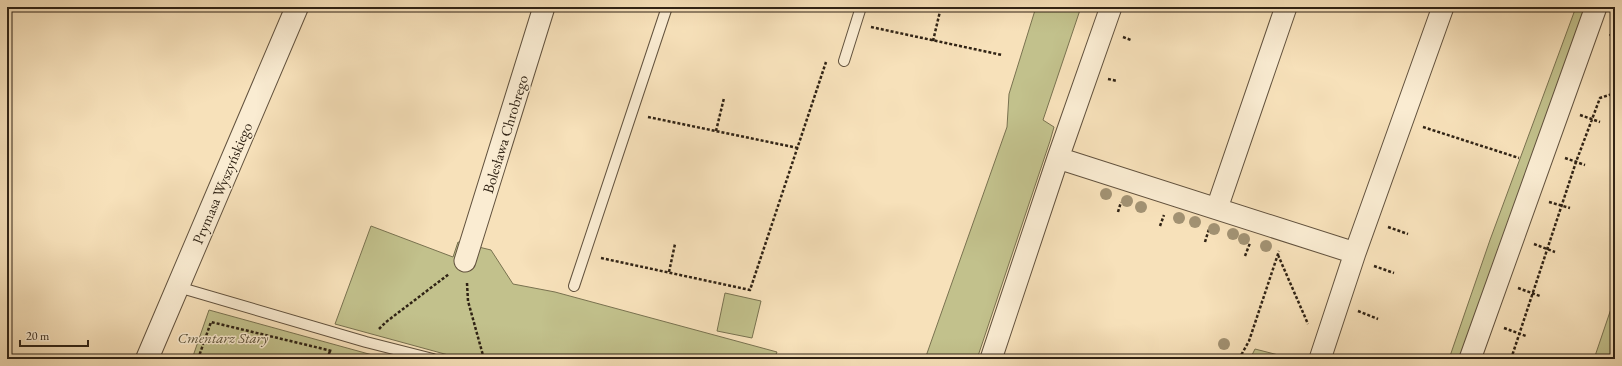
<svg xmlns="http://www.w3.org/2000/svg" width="1622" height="366" viewBox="0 0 1622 366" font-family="'EB Garamond',serif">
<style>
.green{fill:#c2c18c;stroke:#797250}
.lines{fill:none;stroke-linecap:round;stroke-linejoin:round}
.service-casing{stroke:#62523e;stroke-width:12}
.minor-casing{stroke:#62523e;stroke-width:23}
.tertiary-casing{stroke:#62523e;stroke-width:24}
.path{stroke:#302315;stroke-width:2.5;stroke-dasharray:3 2;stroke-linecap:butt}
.service{stroke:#faecd2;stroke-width:10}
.minor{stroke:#faecd2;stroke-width:21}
.tertiary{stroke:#faecd2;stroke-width:22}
.tree{fill:#a29273}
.labels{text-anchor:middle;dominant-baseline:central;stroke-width:3;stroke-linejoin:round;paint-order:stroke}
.street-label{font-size:15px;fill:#302315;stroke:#faecd2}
.park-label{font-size:15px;font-style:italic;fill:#5c5239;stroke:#faecd2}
</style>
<rect width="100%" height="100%" fill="#f7e1ba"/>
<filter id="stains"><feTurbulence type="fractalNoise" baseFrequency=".005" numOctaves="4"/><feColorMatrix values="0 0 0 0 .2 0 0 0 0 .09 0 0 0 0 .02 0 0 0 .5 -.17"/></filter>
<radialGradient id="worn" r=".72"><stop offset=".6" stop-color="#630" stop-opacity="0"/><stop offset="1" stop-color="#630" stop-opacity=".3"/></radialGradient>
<path class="green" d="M1036,7h45l-38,113 11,7 -4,14 -73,218h-52l82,-232 2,-33z
M1576,7h16l-128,352h-15l41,-119z
M371,226l82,31 5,-15 33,8 22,34 42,8 222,60 -3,7h-311l-128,-35z
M725,293l36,8 -9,37 -35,-7z
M1615,297v62h-21z
M209,310l178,49h-195z
M1255,349l39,10h-44z"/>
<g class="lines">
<defs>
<path id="service" d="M844,61l17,-54
M574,286l93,-279
M178,287l188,55 67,17"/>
<path id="minor" d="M1058,158l297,95 88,-246
M1217,208l69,-201
M465,261l79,-254
M991,359l67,-201 53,-151
M1320,359l35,-106
M1470,359l126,-352"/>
<path id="tertiary" d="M147,359l150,-352"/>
</defs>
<use href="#service" class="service-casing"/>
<use href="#minor" class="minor-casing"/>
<use href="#tertiary" class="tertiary-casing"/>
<path class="path" d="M871,27l131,28
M1610,34l5,8
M1123,37l8,3
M933,41l8,-34
M1108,79l9,2
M1580,115l20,7
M648,117l150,31
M1423,127l96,31
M716,131l8,-33
M1565,158l20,7
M1549,202l21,6
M1118,212l3,-10
M1160,226l4,-11
M1388,227l20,7
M1205,242l4,-13
M1534,244l21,8
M1278,255l30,69
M1245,256l5,-13
M601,258l149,32 76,-228
M1374,266l20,7
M669,272l6,-28
M467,283l1,18 16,58
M1518,288l22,8
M1358,311l20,8
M1504,328l22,8
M379,329l7,-7 63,-48
M198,359l13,-37 121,29
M327,359l3,-8
M1239,359l10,-18 30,-90
M1511,359l65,-197 24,-64 15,-5"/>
<use href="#service" class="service"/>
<use href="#minor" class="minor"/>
<use href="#tertiary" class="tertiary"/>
</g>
<g class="tree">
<circle cx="1106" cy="194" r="6"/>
<circle cx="1127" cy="201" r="6"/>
<circle cx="1141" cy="207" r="6"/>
<circle cx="1179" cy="218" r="6"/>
<circle cx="1195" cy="222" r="6"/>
<circle cx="1214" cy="229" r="6"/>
<circle cx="1233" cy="234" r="6"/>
<circle cx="1244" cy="239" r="6"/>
<circle cx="1266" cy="246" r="6"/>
<circle cx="1224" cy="344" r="6"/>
</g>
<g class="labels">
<g class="street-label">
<text transform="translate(505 134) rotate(-73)">Bolesława Chrobrego</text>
<text transform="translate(222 183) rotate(-67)">Prymasa Wyszyńskiego</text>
</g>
<g class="park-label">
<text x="223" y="337">Cmentarz Stary</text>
</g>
</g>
<rect width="1622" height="366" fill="none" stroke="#f7e1ba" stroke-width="24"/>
<rect x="8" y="8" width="1606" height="350" fill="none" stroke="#302315" stroke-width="2"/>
<rect x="12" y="12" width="1598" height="342" fill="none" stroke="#302315"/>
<path d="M20 340v6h68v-6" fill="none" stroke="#302315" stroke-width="2"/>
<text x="26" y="340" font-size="12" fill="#302315" stroke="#faecd2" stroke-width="3" paint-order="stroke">20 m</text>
<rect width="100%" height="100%" filter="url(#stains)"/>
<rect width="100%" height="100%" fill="url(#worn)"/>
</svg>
